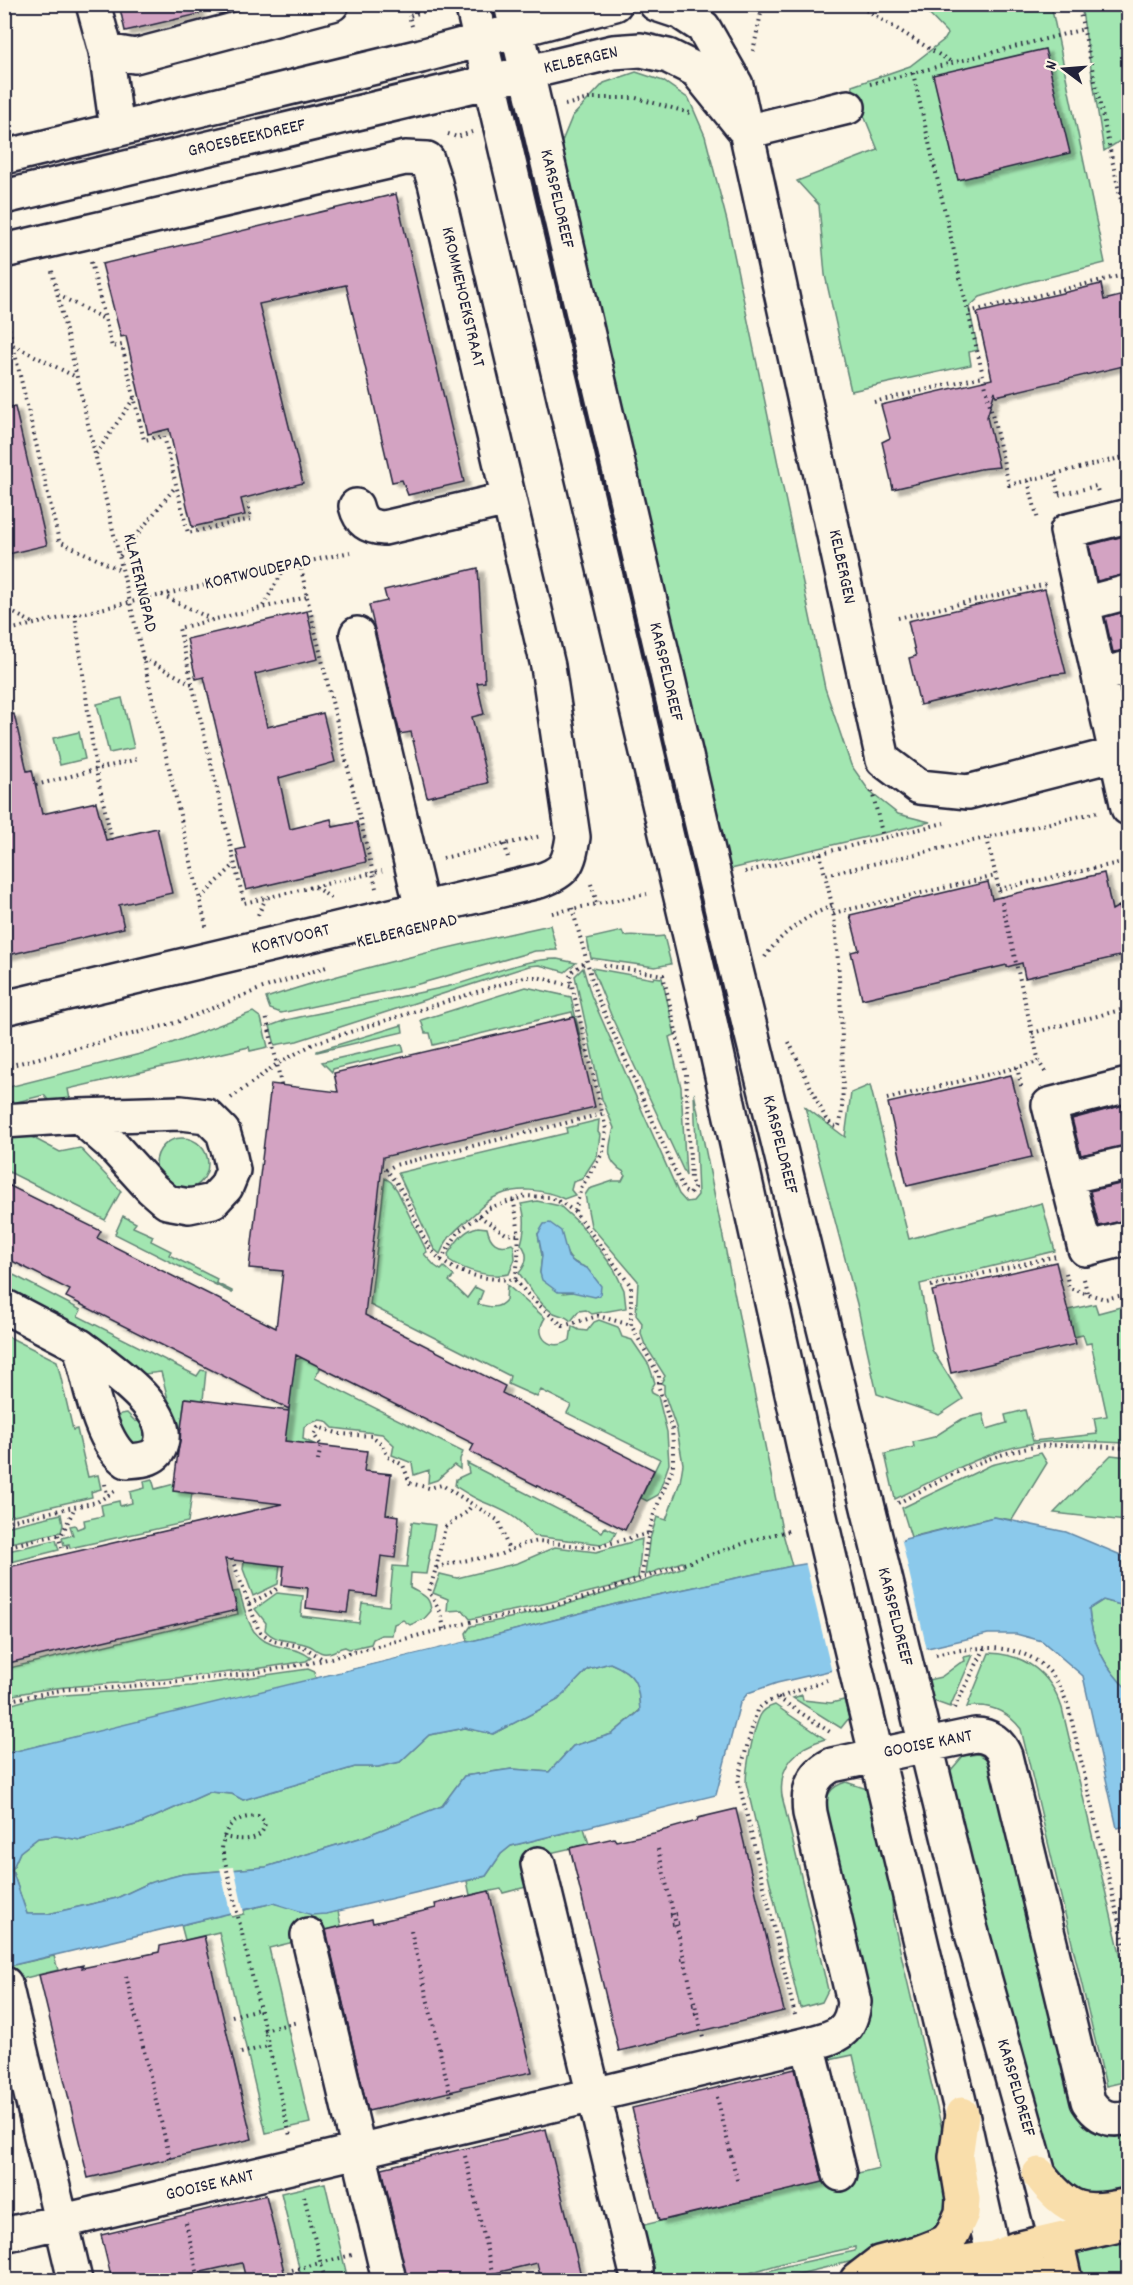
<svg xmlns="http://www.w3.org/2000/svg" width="1133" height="2285" viewBox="0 0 1133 2285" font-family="Dekko,sans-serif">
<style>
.green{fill:#a2e6b1;stroke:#628476;stroke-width:1.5;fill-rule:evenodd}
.water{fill:#8bc9eb;stroke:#6186a5;stroke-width:1.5;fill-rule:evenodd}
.pier{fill:#fcf5e5}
.building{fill:#d3a3c2;stroke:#22223b;stroke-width:1.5;filter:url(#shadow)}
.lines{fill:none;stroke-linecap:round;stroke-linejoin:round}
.minor-casing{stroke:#22223b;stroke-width:38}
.major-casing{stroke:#22223b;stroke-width:38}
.highway-casing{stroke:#22223b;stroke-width:38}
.path{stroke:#22223b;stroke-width:4;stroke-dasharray:1.5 4.5;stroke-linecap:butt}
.minor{stroke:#fcf5e5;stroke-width:33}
.major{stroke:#f9deab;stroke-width:33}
.highway{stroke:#f9deab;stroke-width:33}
.minor-bridge-casing{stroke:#22223b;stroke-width:38;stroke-linecap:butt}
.minor-bridge{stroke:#fcf5e5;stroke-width:33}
.labels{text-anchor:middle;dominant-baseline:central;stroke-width:5;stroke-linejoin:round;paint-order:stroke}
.street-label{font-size:18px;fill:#22223b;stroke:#fcf5e5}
</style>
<defs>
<filter id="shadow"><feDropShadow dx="6" dy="4" stdDeviation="1.5" flood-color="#0004"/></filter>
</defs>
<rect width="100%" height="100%" fill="#fcf5e5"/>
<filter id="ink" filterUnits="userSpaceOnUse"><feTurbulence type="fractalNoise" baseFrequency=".0167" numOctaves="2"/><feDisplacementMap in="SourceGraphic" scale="12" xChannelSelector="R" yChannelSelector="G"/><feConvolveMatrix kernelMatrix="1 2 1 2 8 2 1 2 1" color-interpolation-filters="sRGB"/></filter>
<g filter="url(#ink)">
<path class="green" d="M920,5h131l54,258 -80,20 -45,14 -11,10 9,43 -9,2 2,13 -120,26 -26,-116 -6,-70 -22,-24 81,-31 -26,-64 58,-20 35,-27 3,-5z
M1081,5h47v131l-24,15z
M636,72l27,9 26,18 16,37 22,85 98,467 26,77 19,27 28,22 32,8 -212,50 -160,-721 14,-34 32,-34z
M122,698l12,50 -25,5 -12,-49z
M79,732l6,27 -25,6 -7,-27z
M550,925l7,25 -22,1 -120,34 -134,28 -11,-4 -4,-11c93,-31 188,-52 284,-73z
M622,931l2,5c12,-3 24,3 40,0l7,28 -16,3 -64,-9 -4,-19z
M557,959l19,4 -11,9 -26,-7 -10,1 -232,75 -22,4 -5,-19 16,-6c56,-12 112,-22 168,-35 34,-9 67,-26 103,-26z
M583,968l8,27 88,199 7,8 7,-1 5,-6 -4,-102 88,437 10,36 -176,38 -148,38 -2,-9 5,-7c73,-14 143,-33 213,-59l-2,-5 -37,13 4,-33 8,-25 9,3 14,-38 3,-18 -6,-34 -13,-37v-8l-3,-2 4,-7 -20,-31 -4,-11 1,-11 -6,-8 2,-34 -47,-55 -6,-31 4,-6 24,-8h9l3,-6 -1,-3c-20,-11 -15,-26 -10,-44l-12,-29 -27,-123z
M592,968l61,11 1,-2 8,1 13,57 -6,2 12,50 5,89 -73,-156z
M526,987l45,10 14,62 -13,-47 -139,33 -3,-12h-5l-4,-13z
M253,1012l8,6 7,29 -18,4 -1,-4 -181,42 3,16 -20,-2 -7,-8 -39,10v-17l143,-36z
M402,1025l1,7 -86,20v-1z
M402,1044l2,8 -71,17 -1,3 -10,-10z
M870,1085l39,154 133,-36 13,48 -135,33 12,66 31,49 -24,16 -62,-21 -20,-90 -52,-197 40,30 6,-44z
M599,1120l-1,12 2,3 -3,21 -15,23 -9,3 -2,8 4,5 -11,4c-19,-10 -49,-13 -69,-2 -9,4 -14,11 -22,18 -15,14 -24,18 -33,39l-6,-5 -36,-76 169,-40 -1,-5z
M22,1132l38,20 20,-4 41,43 -16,29 -100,-50 -1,-34z
M156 1164a26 26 0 1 1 52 0a26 26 0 1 1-52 0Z
M385,1178l6,4 6,8 30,62 -3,2 11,12 6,4 3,-3 10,9 -5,5 18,17 8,-11 8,4 -5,13c11,3 20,6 28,-4l1,-15 38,33c-13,19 7,35 25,22l2,-14 7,4 8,1 7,-9 5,-2 19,7 4,10 10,3 17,25 6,18 -4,6 1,4 6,3 9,36 2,32 -11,31 -11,6 -6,-3 19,-39 -93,-46 4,-8 -30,-15 -4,7 -29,-13 2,-8 -140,-71z
M537,1201l23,5 21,19 33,44 10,21 2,18 -34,6 -6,-4 -7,1 -8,10c-6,-6 -11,-5 -17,-8 -13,-6 -27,-29 -35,-40 8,-9 10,-19 2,-29 4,-14 5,-27 0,-40zM538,1234l26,12c4,14 10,17 23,22l-15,24 -9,1 -23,-20 2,-18z
M123,1216l13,7 -3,4 20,9 -2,5 20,10 -2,4 48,24 -1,4 16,8v2l-117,-59z
M478,1227l9,1c3,14 10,21 25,16l2,2 1,13 -6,15c-19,4 -44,-3 -60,-14l-1,-6c8,-12 15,-24 30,-27z
M4,1270l77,40 -3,6 119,60 4,-6 5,1 -3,29 -18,-2 -4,30 -6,-2 -14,-54 -25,3 -14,-8 -6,-18 -111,-56z
M1095,1304l3,9 30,-8v138c-30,-1 -61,-4 -92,0 -49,6 -96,35 -141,56l-10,-45 29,-7 -1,-5 21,-5 28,-18 21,-5 4,15 20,-6 -2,-8 20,-5 8,31 64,-7 -3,-16 13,-2 -16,-73 -5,1 -3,-9 -9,2 -6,-27z
M5,1335l52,26 16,69 4,-1 11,48 10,-2 3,14 -10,3 1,5 -87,20z
M311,1355l13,6 -9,17 148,74 -3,7v10l-6,-4 -17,15 -9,3 1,-13 -15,5 -2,-12 -20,-8 2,-10 -12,-11 -49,-6 -7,-7 -7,-1 -11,4 -4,3 -1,12 13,6 -35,26 11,-91 -10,-16z
M127,1413l8,8 10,1 3,21 -16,2 -7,-11 -4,-1 -5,-14 5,-5z
M1041,1453l6,10 -35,57 -18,-3 -83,20 -9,-29 89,-43z
M1111,1455l17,2v58l-2,6 -72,-8z
M467,1463l135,69 3,-5 11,5 -4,8 -11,4 -68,-8c-13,-19 -32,-27 -52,-35 -9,-4 -18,-10 -26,-15l1,-7 13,-6z
M152,1479l3,10 19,-5 18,9 -4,29 -118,26 -1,-4 -5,1 -2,-7 11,-3 -3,-9 5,-1 2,4 8,-3 -1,-6 19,-4 -2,-11 18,-4 1,5 12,-3 -2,-11 15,-4 -1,-7z
M61,1514l2,11 -2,7 -56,12v-17z
M412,1522l23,3 -9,49 -15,-1 -1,15c12,7 20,7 21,23l-7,8 -14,6 -7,-5 -9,4 -2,11h-11l-8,4 -2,5 -22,5 -4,-2c-8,1 -13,8 -22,6 -5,-1 -9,-5 -13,-7 -16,-7 -33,-2 -45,-16l1,-7 -11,-14 22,-16 26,3 -2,20 58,7 3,-20 27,3 4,-40 14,1z
M248,1531l34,13 -4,40 -25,12 -10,-27z
M642,1539l-4,39 -28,9 -79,20 -61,12 -7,-9 -16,1 1,-12 -15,-6 7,-19 17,4 61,-15 37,-16 41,5z
M56,1540l3,10 -48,12 -3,-11z
M239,1591c9,27 9,49 42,56 13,3 20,3 30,11l-5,3c-62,11 -125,17 -187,22 -39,3 -76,4 -114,14v-28l233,-55 -5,-22z
M1103,1600l25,7v83c-23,-22 -37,-48 -39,-81z
M989,1653c37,1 62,21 73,55l66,279v94l-22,5 -85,-357c-14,-18 -31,-26 -54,-22z
M973,1655l-23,52 -17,-6 -5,-21 13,-3 19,-14 5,-2 -1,-4z
M610,1663c27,11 28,20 30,47l-28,24 -39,12 -24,26 -37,-3 -48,7 -22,30 -79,31 -46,14 -51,16 -83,7 -34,9 -32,15 -69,16h-21l-15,-44 8,-18 18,-14 18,-2 25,4 58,-16 71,-32 22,2 11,6 112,-33h23l22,-5 29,-27 36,-7 28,6 65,-34 30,-31z
M308,1669l7,3 1,7 -311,75v-48l32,-9 154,-11z
M802,1695l1,5 28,3 13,-3 5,18 -8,10 -48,-30z
M775,1705l50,34c-28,8 -47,26 -43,57l46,194 -6,12 -22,6 -54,-225c0,-16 7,-52 14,-67 3,-6 8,-9 15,-11z
M978,1754l12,6 87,355c11,22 30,22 51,17v65l-40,1 -32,-19 -111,-402 18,-21z
M846,1782l27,9 17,56 3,73 59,252 1,13 -11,35 -11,14 -28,15 -129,31h-36l48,-14 69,-15v-4l-68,15 -62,18h-116l41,-10 -10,-44 239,-58 -26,-113 -24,5 -2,-7 17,-7 -21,-232c3,-17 5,-27 23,-32z
M584,1828l5,16 -65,15 6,27 -27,7 -2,-4 -31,6 -3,-14 19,-5 15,-22 10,-8z
M273,1903l53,11 12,-3 3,15 -47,12v4l-25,6 41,175 -44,10 -47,-201 -34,8 -4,-15 49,-12 2,4 12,-3v-4z
M54,1956l4,14 -53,13 -1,-16z
M325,2183l23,97h-46l-21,-87z
M1128,2232v48h-55l-6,-34z"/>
<path class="water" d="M550,1223l11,8 7,26 7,6 12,5 14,18 -1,9 -5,2 -23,-5h-14l-16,-12 -2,-7 2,-18 -4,-21 6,-10z
M994,1517l72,15 62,26v49l-25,-7 -14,9c2,33 16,59 39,81v136l-11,2 -34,-152 -41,-35 -26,-7h-28l-211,49 -29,10 -8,10 -24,92 -205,51 -10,8 -15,22 -160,38 -14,1 -39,-12 -268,64 -1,-213 463,-113 1,1 148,-38 176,-38 87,-14 26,-13zM610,1663c27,11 28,20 30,48l-28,23 -39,12 -24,26 -37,-3 -48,7 -22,30 -79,31 -46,14 -51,16 -83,7 -34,9 -32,15 -69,16h-21l-15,-44 8,-18 18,-14 18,-2 24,4 59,-16 71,-32 22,2 11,6 112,-33h23l22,-5 29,-27 36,-7 28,6 65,-34 30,-31z"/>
<path class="pier" d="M901,1537l26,113 -95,23 -27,-112 73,-12z
M467,1638v3l-151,36 -1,-3z
M234,1867l10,46 -13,3 -11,-48z"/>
<path class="building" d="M119,4h79l1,10 -74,17z
M1045,49l25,104 -112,27 -25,-105z
M396,194l68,288 -56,13 -6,-15 -10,2 -46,-197 -87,19 44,179 -62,16 4,16 -53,12 -23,-98 -21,5 -22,-98 -5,1 -19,-73z
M1101,284l3,16 24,-6v71l-132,31 -1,-5 -8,26 12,50 -19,2 -87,20 -11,-47 8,-4 -9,-33 111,-26 -15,-66z
M15,407l32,138 -43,10v-147z
M1128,535v39l-31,7 -8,-36z
M478,568l7,114 -8,1 7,31 -12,3 16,66 -61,14 -16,-65 -11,2 -31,-129 18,-4 -3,-11z
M1045,589l21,84 -18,2 -128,30 -11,-47 7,-2 -8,-35z
M307,611l11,48 -63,15 12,53 56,-14 12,49 -56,16 11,51 41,-10 2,8 24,-5 9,40 -120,28 -10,-40 9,-2 -41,-171 -8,2 -9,-40z
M1128,611v39l-15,2 -8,-35z
M14,714l13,57 5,-1 10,44 54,-12 10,38 51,-12 15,65 -53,12 5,23 -120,28v-241z
M1104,873l8,37 7,-4 9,48 -103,24 -3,-15 -15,4v-2l-145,34 -11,-47 8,-2 -9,-35 138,-33 4,17z
M574,1017l21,90 -212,50 -18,158 140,71 -3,7 152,77 -29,60 -155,-78 4,-8 -178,-89 -7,54 -223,-112 4,-7 -66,-33v-74l97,48 -4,7 179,90 7,-57 -34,-3 22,-184 67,8 -4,-19z
M1011,1075l21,82 -125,29 -19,-83z
M1128,1104v41l-47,10 -9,-36z
M1128,1182v38l-29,6 -9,-35z
M1056,1262l20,82 -125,29 -19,-82z
M185,1398l104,13 -4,30 82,10 -3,20 27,3 -5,40 13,2 -4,42 -14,-2 -5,40 -26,-3 -3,20 -41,-5 2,-20 -26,-3 2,-19 -59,-7 12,51 -233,54v-96l278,-64 -109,-13z
M736,1809l48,202 -165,40 -49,-203 44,-10 2,3 38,-8 43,-12 1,-3z
M489,1891l43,181 -71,15 1,2 -94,22 -42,-181 46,-11 1,4 34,-8 29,-7 -1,-4z
M204,1936l48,203 -164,39 -49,-203 44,-10 -1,3 77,-16 1,-6z
M795,2069l28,113 -164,39 -27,-113z
M546,2129l36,151h-41l-4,-17 -71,17h-59l-25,-112z
M266,2195l20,85h-40l-4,-17 -76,17h-54l-11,-45z"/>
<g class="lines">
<defs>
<path id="minor" d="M93,4l13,47 11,78
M472,4l237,1013 97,440
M511,4l223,958 119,484
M656,4l24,8 23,15 33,58 147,675 36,27 49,5 160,-41
M106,51l29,5 197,-52
M746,132l102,-25
M4,157l417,-101 194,-52
M4,197l609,-145 28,-2 27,6 28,14 47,58
M4,251l401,-93 22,1 8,24 113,483 25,171c-4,27 -7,35 -34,44l-535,127
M356,506c4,16 12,21 28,22l124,-29
M1128,516l-61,15 61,277
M1083,604l45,-12
M357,634l65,275
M1099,675l29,-7
M1128,1085l-79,20 36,144 43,-11
M4,1121l75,-5 102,-3 26,3 16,16 6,20 4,18 -7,17 -13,14 -24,5 -22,-4 -16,-14 -41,-45 -31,-27
M1067,1177l61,-14
M4,1306l76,40c9,32 19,97 47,115 14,-1 30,-1 34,-17 11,-36 -56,-79 -81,-98
M911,1684l60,246 68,244 17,66
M862,1695l100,419 32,144
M538,1864l98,406
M308,1935l81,345
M5,1984l70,296
M808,2044l32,130
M4,2235l804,-191c27,-7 43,-10 46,-42l-44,-189c-3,-22 2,-38 22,-48l143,-30c15,0 25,8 30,21l83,345c10,16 22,21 40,16"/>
<path id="major" d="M1056,2240l9,40
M994,2258l5,22"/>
<path id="highway" d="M1039,2174c29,38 44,41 89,31
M994,2258l22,-9 112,-26
M904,2275c24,-5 85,-21 106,-16 12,3 23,12 30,21
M857,2280l22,-17 42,-11 18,-7 8,-4 6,-8 9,-20 1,-14 -7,-42 6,-43"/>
</defs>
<use href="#minor" class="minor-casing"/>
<use href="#major" class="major-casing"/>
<use href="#highway" class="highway-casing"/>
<path class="path" d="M406,4l3,12
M856,4l97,59
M1078,4l50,228
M412,26l-3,-10 34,-10
M753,51l10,-47
M913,73l55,239
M870,84l214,-55
M565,105l27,-7h44l54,15
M448,134l9,3 15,-5
M91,262l21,85 10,-2 22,95 20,-4 24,97 63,-14 -3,-16
M52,271l155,659
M1128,274l-160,38 41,173 119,-29
M58,295l46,24
M4,309l3,11
M4,320h3l52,221 63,30
M13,345l63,32
M874,402l109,-26
M96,454l38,-56
M1054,474l5,21
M1028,481l10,39
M1059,495l37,-9 2,6
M120,556l56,-70
M300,563l7,34
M162,595l49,24
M307,597l66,276 -129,30 -65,-275z
M263,606l23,-40
M4,608l29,15
M75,614l21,157 16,69
M898,618l149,-34
M4,631l346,-79
M143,658l49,26
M36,785l101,-26
M872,791l11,46
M987,838l52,224 8,13
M505,844l3,14
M820,853l5,22 273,-63
M443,858l98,-22
M745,872l199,-49
M591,884l6,19
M315,887l16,11
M376,888l-3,-15 9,-2
M999,889l129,-28
M201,898l34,-34
M572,908l24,86 88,197 6,3 4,-6 -3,-8 -5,-106 -23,-99 -60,-10
M552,913l95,-19
M833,913l163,-37
M258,915l8,-17
M765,957c15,-23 41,-41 67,-51
M1032,1033l96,-25
M789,1042l37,77 6,6 6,2c11,-11 0,-176 -3,-202 -2,-17 -6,-34 -10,-50
M4,1067l171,-44 85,-34 69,-23
M1017,1067l5,23
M281,1085l-4,-21 38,-21 209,-66h13l35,9
M231,1098l46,-34 -11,-48
M887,1099l152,-37
M602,1114l-207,51 -9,5c18,18 25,41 36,64 17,39 55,45 93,46l17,19 31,27 35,-10 33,9
M513,1200c7,26 7,53 2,80
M575,1211l6,-23 22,-36 3,-23 -36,-152 1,-5 15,-10
M479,1216l27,18 12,1
M441,1260l18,-29 30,-23 37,-12 23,1 13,6 13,9 56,74v39l28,51v12l13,41 1,16v22l-19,47 -7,27 -6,38
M1066,1273l3,15 36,11 23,-5
M1084,1279l3,14
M931,1286l125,-30
M318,1461l3,-16 -7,-10 4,-8 22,7 32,2 10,8 6,13 15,8 7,18 19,5 13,-3 57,36 10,30
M105,1484l2,11
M898,1503c45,-24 95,-53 147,-57 27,-3 56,1 83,2
M4,1522l93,-20 18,-11
M58,1535l4,13 6,-1
M4,1547l58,-13 13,-27
M5,1547l3,16
M232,1559l27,72 14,10 31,6 20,13
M436,1568l9,-41 22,-15 5,-7
M249,1604l28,-15
M444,1629l-3,-16 -12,-21 7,-24 15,-5 48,-8 25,-11 15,-3 54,7 56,-15
M936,1655c41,-10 93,-15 120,25 5,7 8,17 12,25l60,255
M778,1698l52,34
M4,1701l62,-12 47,-1 78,-8 55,-6 65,-11 160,-41 61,-11 55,-14 173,-59 32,-8
M954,1708l31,-60
M223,1837c16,3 40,7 42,-15l-7,-6c-24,1 -34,9 -36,33l68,287
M658,1849l45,189
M670,1915l7,-1
M672,1924l7,-1
M411,1931l40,167
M681,1959l6,-1
M126,1976l45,187
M692,2005l6,-1
M694,2014l6,-1
M795,2015l-57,-236 19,-69 10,-8 60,-22
M232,2016l27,-7
M264,2030l34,-8
M241,2053l27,-7
M717,2097l21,87
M465,2156l29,124
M304,2196l21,84
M186,2223l13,57
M292,2270l60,-15"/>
<use href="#minor" class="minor"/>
<use href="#major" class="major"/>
<use href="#highway" class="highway"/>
<defs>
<path id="minor-bridge" d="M853,1446l58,238
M806,1457l56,238"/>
</defs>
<use href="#minor-bridge" class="minor-bridge-casing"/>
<use href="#minor-bridge" class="minor-bridge"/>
</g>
</g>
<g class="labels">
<g class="street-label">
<text transform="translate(581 61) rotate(-13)">KELBERGEN</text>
<text transform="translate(247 139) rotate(-13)">GROESBEEKDREEF</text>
<text transform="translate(556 199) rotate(77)">KARSPELDREEF</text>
<text transform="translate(462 297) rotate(77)">KROMMEHOEKSTRAAT</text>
<text transform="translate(841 567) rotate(78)">KELBERGEN</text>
<text transform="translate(258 573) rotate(-13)">KORTWOUDEPAD</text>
<text transform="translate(139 583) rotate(77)">KLATERINGPAD</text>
<text transform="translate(665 672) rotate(77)">KARSPELDREEF</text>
<text transform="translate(407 932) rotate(-13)">KELBERGENPAD</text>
<text transform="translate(291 940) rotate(-14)">KORTVOORT</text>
<text transform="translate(779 1145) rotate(76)">KARSPELDREEF</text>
<text transform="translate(894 1617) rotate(76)">KARSPELDREEF</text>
<text transform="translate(928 1745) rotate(-11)">GOOISE KANT</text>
<text transform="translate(1015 2088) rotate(74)">KARSPELDREEF</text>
<text transform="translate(210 2186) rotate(-13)">GOOISE KANT</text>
</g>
</g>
<rect width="1133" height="2285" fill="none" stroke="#fcf5e5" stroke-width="24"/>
<rect x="12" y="12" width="1109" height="2261" fill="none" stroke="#22223b" stroke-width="2" filter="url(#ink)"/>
<g transform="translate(1064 69) rotate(286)" stroke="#fcf5e5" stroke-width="4.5" paint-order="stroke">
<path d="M0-4.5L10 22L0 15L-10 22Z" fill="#22223b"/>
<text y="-9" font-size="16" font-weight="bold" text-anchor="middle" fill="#22223b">N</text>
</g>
</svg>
